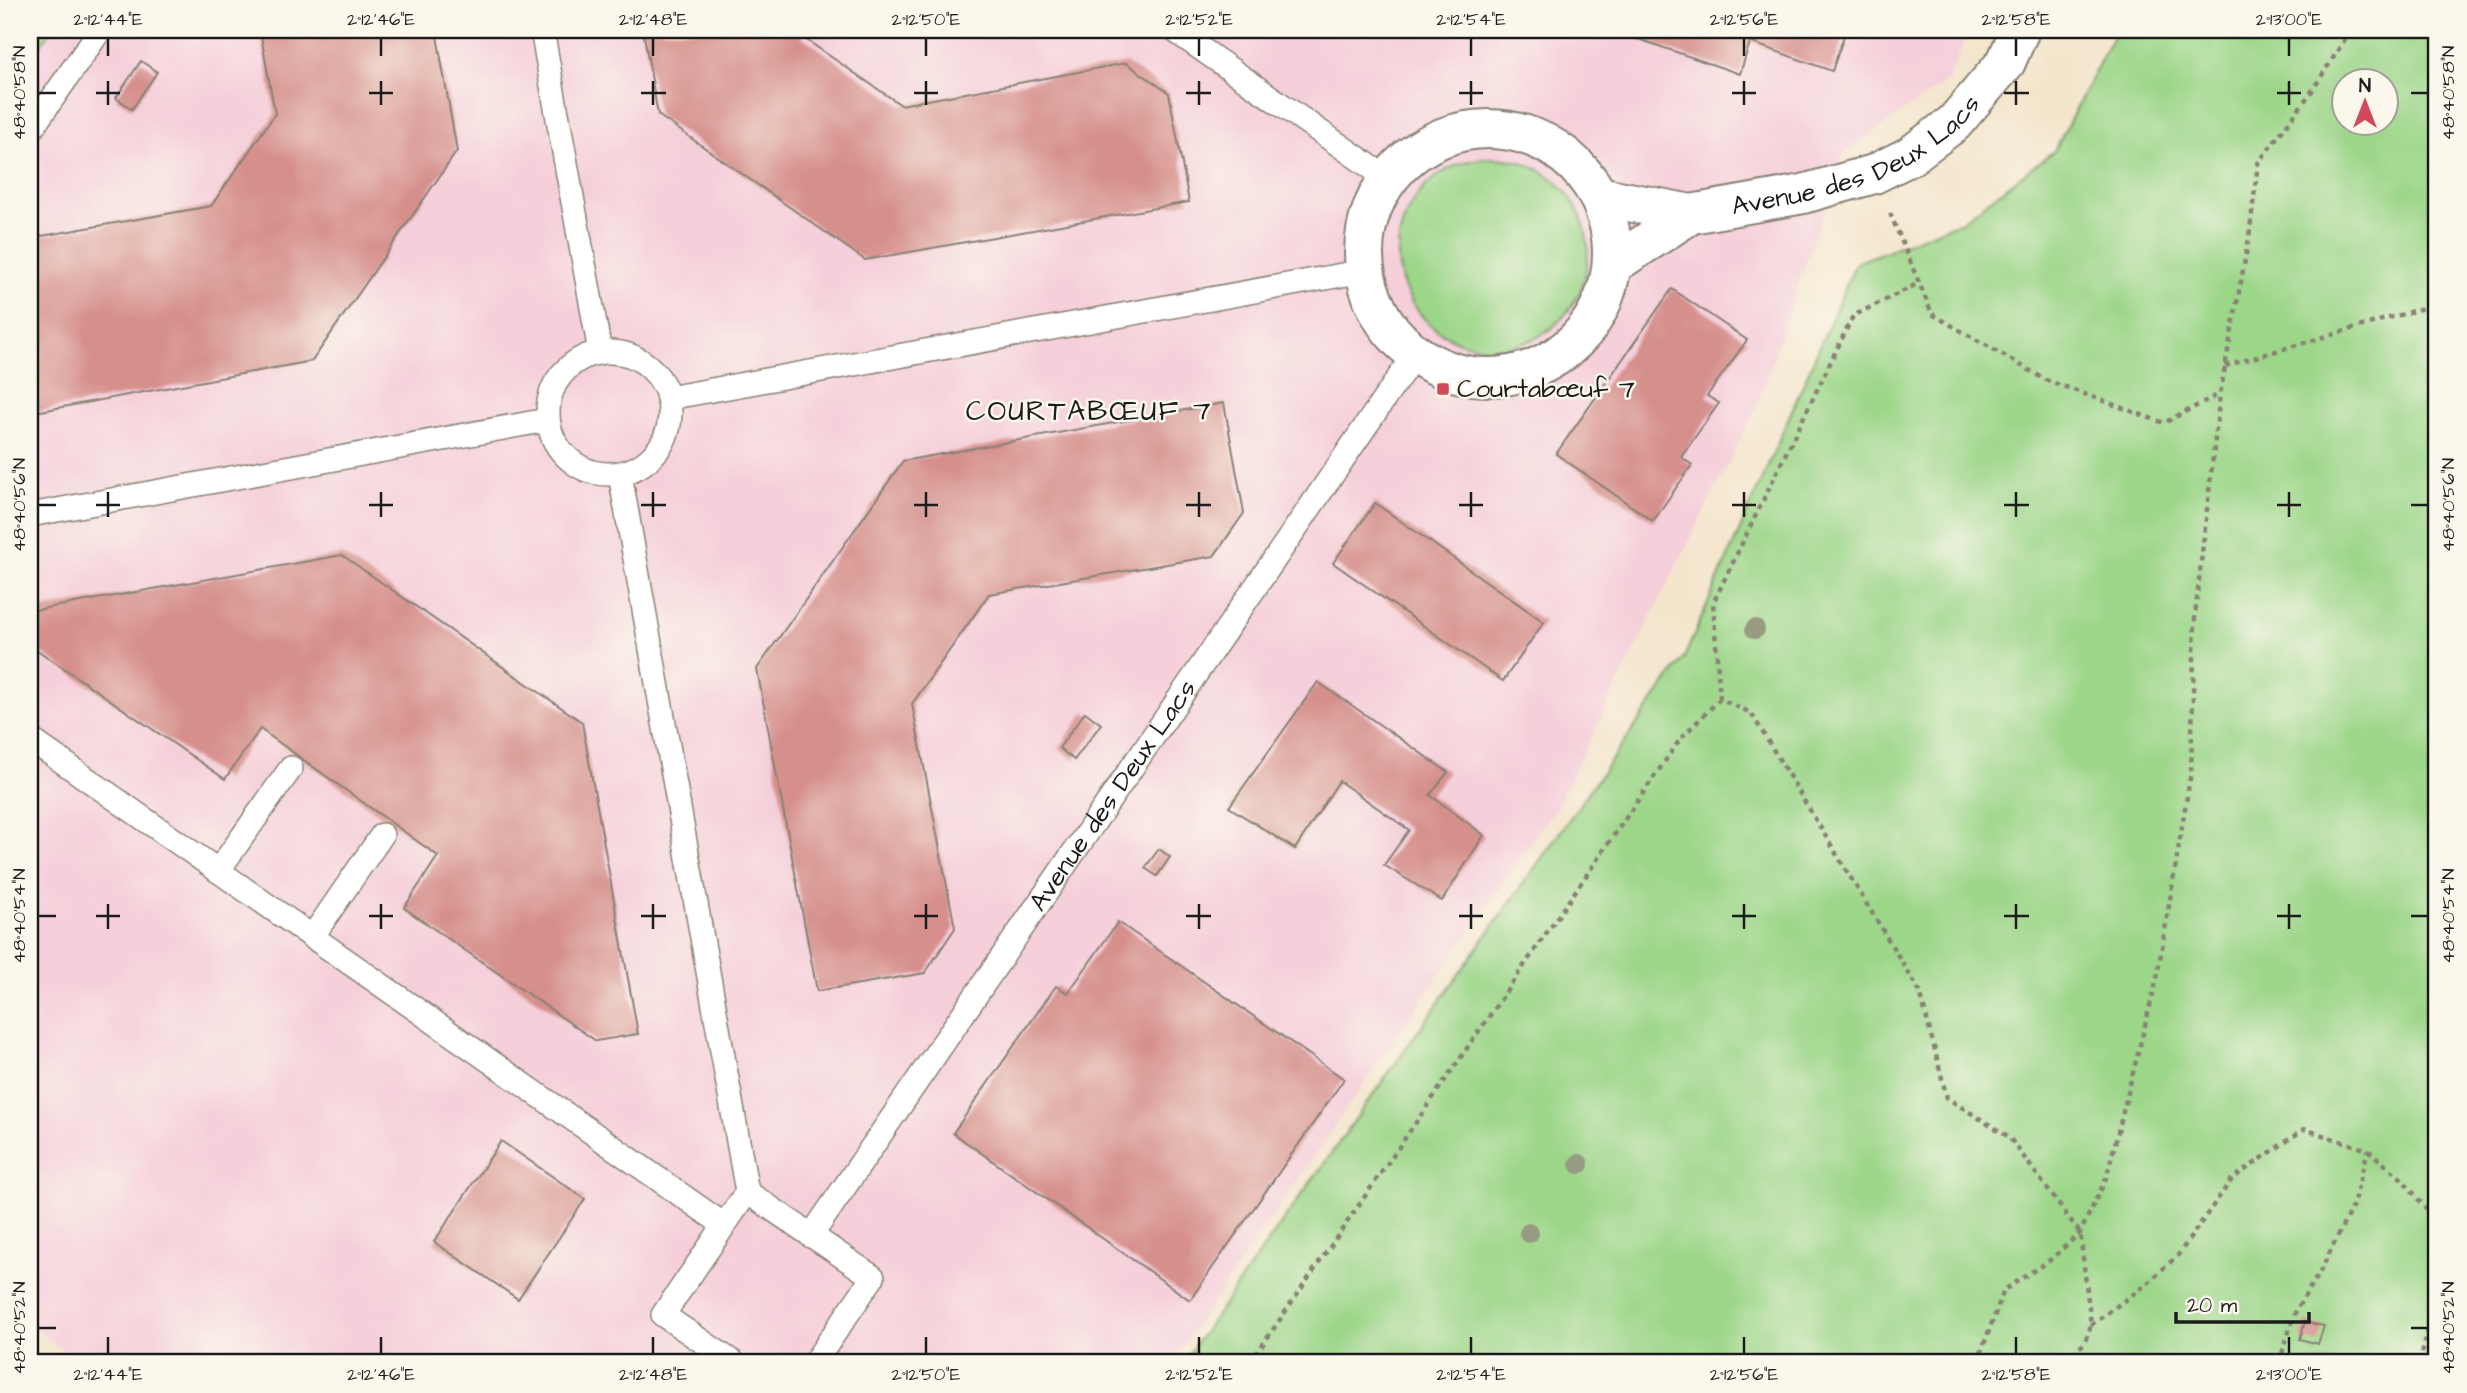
<svg xmlns="http://www.w3.org/2000/svg" width="2467" height="1393" viewBox="0 0 2467 1393" font-family="'Architects Daughter',sans-serif">
<style>
.built{fill:#f5cfda}
.green{fill:#9cd689;stroke:#5c7952;stroke-width:2;fill-rule:evenodd}
.building{fill:#d6908c}
.lines{fill:none;stroke-linecap:round;stroke-linejoin:round}
.service-casing{stroke:#888174;stroke-width:26}
.minor-casing{stroke:#888174;stroke-width:42}
.path{stroke:#888174;stroke-width:4.5;stroke-dasharray:5 5;stroke-linecap:butt}
.service{stroke:#fff;stroke-width:23}
.minor{stroke:#fff;stroke-width:38}
.tree{fill:#969b81}
.ticks{fill:none;stroke:#1c1c1c;stroke-width:2.5}
.poi-dot{fill:#d1495b;stroke:#fbf7ec;stroke-width:2.5}
.labels{text-anchor:middle;dominant-baseline:central;stroke-width:5;stroke-linejoin:round;paint-order:stroke}
.street-label{font-size:26px;fill:#1c1c1c;stroke:#fbf7ec}
.poi-label{font-size:26px;fill:#1c1c1c;stroke:#fbf7ec;text-anchor:start}
.neighbourhood-label{font-size:28px;letter-spacing:2px;fill:#1c1c1c;stroke:#fbf7ec}
.neatline{fill:none;stroke:#1c1c1c;stroke-width:2.5}
.ticks-label{font-size:18px;text-anchor:middle;fill:#1c1c1c}
</style>
<rect width="100%" height="100%" fill="#fbf7ec"/>
<filter id="ink" filterUnits="userSpaceOnUse"><feTurbulence type="fractalNoise" baseFrequency=".0143" numOctaves="2"/><feDisplacementMap in="SourceGraphic" scale="14" xChannelSelector="R" yChannelSelector="G"/><feConvolveMatrix kernelMatrix="1 2 1 2 8 2 1 2 1" color-interpolation-filters="sRGB"/></filter>
<filter id="wash" filterUnits="userSpaceOnUse"><feTurbulence type="fractalNoise" baseFrequency=".00686" numOctaves="4" result="noise"/><feDisplacementMap in="SourceGraphic" scale="28" xChannelSelector="R" yChannelSelector="G"/><feGaussianBlur stdDeviation="1.57" result="paint"/><feColorMatrix in="noise" values="0 0 0 0 0 0 0 0 0 0 0 0 0 0 0 0 0 1.4 0 .05"/><feComposite in="paint" operator="in"/></filter>
<g filter="url(#wash)">
<rect width="100%" height="100%" fill="#f4e6cd"/>
<path class="built" d="M30,30h1939l-20,50 -106,74 -87,254 -198,395 -387,560h-1090l-51,-37z"/>
<path class="green" d="M30,30h21l-21,30z
M2116,30h321v1333h-1255l502,-705 172,-395 106,-42 93,-71zM2344,80h42v42h-42z
M1398 253a95 95 0 1 1 190 0a95 95 0 1 1-190 0Z"/>
<g id="blocks">
<path class="building" d="M260,30h176l21,121 -145,210 -282,52v-175l181,-32 64,-92z
M643,30h149l109,75 225,-42 43,30 20,109 -324,58 -207,-145z
M1612,30h234l-14,41 -82,-29 -10,32z
M141,61l16,11 -25,37 -16,-11z
M1672,289l75,51 -40,56 12,7 -38,54 11,8 -39,56 -97,-67z
M1224,403l20,110 -30,43 -225,38 -77,110 43,224 -30,45 -108,18 -60,-322 146,-208z
M1375,503l169,119 -41,59 -170,-118z
M342,555l240,167 56,312 -42,7 -192,-133 34,-52 -178,-127 -35,50 -195,-134v-34z
M1318,682l130,90 -18,23 54,40 -42,66 -58,-36 25,-35 -70,-49 -44,68 -66,-42z
M1085,712l16,12 -27,36 -15,-12z
M1159,849l11,8 -13,19 -12,-8z
M1118,922l226,157 -154,221 -237,-167 103,-147 12,7z
M501,1141l84,58 -67,100 -84,-57z
M2305,1322l19,4 -6,18 -18,-5z"/>
</g>
</g>
<g filter="url(#ink)">
<use href="#blocks" fill-opacity="0" stroke="#888174" stroke-width="2"/>
<g class="lines">
<defs>
<g id="service">
<path d="M542,30l58,322"/>
<path d="M1174,30l214,149"/>
<path d="M30,131l70,-101"/>
<circle cx="609" cy="413" r="61"/>
<path d="M668,398l696,-127"/>
<path d="M620,474l127,718"/>
<path d="M30,515l517,-95"/>
<path d="M30,739l694,486"/>
<path d="M218,871l73,-103"/>
<path d="M312,937l70,-102"/>
<path id="s1" d="M811,1236l604,-882"/>
<path d="M734,1363l-71,-48 84,-123 126,85 -59,86"/>
</g>
<g id="minor">
<circle cx="1488" cy="253" r="124"/>
<path id="s2" d="M1598,196l93,18 112,-20 71,-20 36,-18 44,-33 52,-61 14,-32"/>
<path d="M1612,265l79,-51"/>
</g>
</defs>
<use href="#service" class="service-casing"/>
<use href="#minor" class="minor-casing"/>
<path class="path" d="M1890,213l42,101 114,66 118,43 55,-29
M2225,366l212,-62
M1720,699l-7,-96 140,-287 66,-33
M2091,1325l56,-41 31,-29 54,-76 72,-50 64,21 34,29 35,43
M1250,1363l431,-625 39,-39 31,14 169,279 27,106 62,39 71,96 11,92 -7,19 -25,19
M1977,1363l27,-73 46,-30 30,-27 26,-54 51,-201 34,-206 4,-156 25,-222 29,-156 9,-75 54,-72 39,-61
M2279,1363l17,-53 25,-40 32,-65 15,-55
M2419,1363l18,-76"/>
<use href="#service" class="service"/>
<use href="#minor" class="minor"/>
</g>
<g class="tree">
<circle cx="1755" cy="629" r="10"/>
<circle cx="1579" cy="1164" r="10"/>
<circle cx="1529" cy="1233" r="10"/>
</g>
</g>
<path class="ticks" d="M108,38v18M381,38v18M653,38v18M926,38v18M1199,38v18M1471,38v18M1744,38v18M2016,38v18M2289,38v18M108,81v24M381,81v24M653,81v24M926,81v24M1199,81v24M1471,81v24M1744,81v24M2016,81v24M2289,81v24M38,93h18M96,93h24M369,93h24M641,93h25M914,93h24M1186,93h25M1459,93h24M1732,93h24M2004,93h25M2277,93h24M2411,93h17M108,492v25M381,492v25M653,492v25M926,492v25M1199,492v25M1471,492v25M1744,492v25M2016,492v25M2289,492v25M38,505h18M96,505h24M369,505h24M641,505h25M914,505h24M1186,505h25M1459,505h24M1732,505h24M2004,505h25M2277,505h24M2411,505h17M108,904v25M381,904v25M653,904v25M926,904v25M1199,904v25M1471,904v25M1744,904v25M2016,904v25M2289,904v25M38,916h18M96,916h24M369,916h24M641,916h25M914,916h24M1186,916h25M1459,916h24M1732,916h24M2004,916h25M2277,916h24M2411,916h17M38,1328h18M2411,1328h17M108,1337v17M381,1337v17M653,1337v17M926,1337v17M1199,1337v17M1471,1337v17M1744,1337v17M2016,1337v17M2289,1337v17"/>
<rect class="poi-dot" x="1436" y="382" width="14" height="14" rx="3.5"/>
<g class="labels">
<g class="street-label">
<text stroke="none"><textPath href="#s2" startOffset="273">Avenue des Deux Lacs</textPath></text>
<text stroke="none"><textPath href="#s1" startOffset="534">Avenue des Deux Lacs</textPath></text>
</g>
<g class="poi-label">
<text x="1457" y="389">Courtabœuf 7</text>
</g>
<g class="neighbourhood-label">
<text x="1089" y="411">COURTABŒUF 7</text>
</g>
</g>
<rect width="2467" height="1393" fill="none" stroke="#fbf7ec" stroke-width="77"/>
<g transform="translate(2365 102)"><circle r="33" fill="#fbf7ec" stroke="#a29f99" stroke-width="2"/>
<path d="M0-5L12 26L0 18L-12 26Z" fill="#d1495b"/>
<text y="-10" font-size="19" font-weight="bold" text-anchor="middle" fill="#1c1c1c">N</text>
</g>
<path d="M2176 1312v10h133v-10" fill="none" stroke="#1c1c1c" stroke-width="3.5"/>
<text x="2187" y="1312" font-size="21" fill="#1c1c1c" stroke="#fbf7ec" stroke-width="5" paint-order="stroke">20 m</text>
<rect x="38" y="38" width="2390" height="1316" class="neatline"/>
<g class="ticks-label">
<text x="108" y="25">2°12'44"E</text>
<text x="381" y="25">2°12'46"E</text>
<text x="653" y="25">2°12'48"E</text>
<text x="926" y="25">2°12'50"E</text>
<text x="1199" y="25">2°12'52"E</text>
<text x="1471" y="25">2°12'54"E</text>
<text x="1744" y="25">2°12'56"E</text>
<text x="2016" y="25">2°12'58"E</text>
<text x="2289" y="25">2°13'00"E</text>
<text transform="translate(19 93) rotate(-90)" y="6">48°40'58"N</text>
<text transform="translate(2448 93) rotate(-90)" y="6">48°40'58"N</text>
<text transform="translate(19 505) rotate(-90)" y="6">48°40'56"N</text>
<text transform="translate(2448 505) rotate(-90)" y="6">48°40'56"N</text>
<text transform="translate(19 916) rotate(-90)" y="6">48°40'54"N</text>
<text transform="translate(2448 916) rotate(-90)" y="6">48°40'54"N</text>
<text transform="translate(19 1328) rotate(-90)" y="6">48°40'52"N</text>
<text transform="translate(2448 1328) rotate(-90)" y="6">48°40'52"N</text>
<text x="108" y="1380">2°12'44"E</text>
<text x="381" y="1380">2°12'46"E</text>
<text x="653" y="1380">2°12'48"E</text>
<text x="926" y="1380">2°12'50"E</text>
<text x="1199" y="1380">2°12'52"E</text>
<text x="1471" y="1380">2°12'54"E</text>
<text x="1744" y="1380">2°12'56"E</text>
<text x="2016" y="1380">2°12'58"E</text>
<text x="2289" y="1380">2°13'00"E</text>
</g>
</svg>
